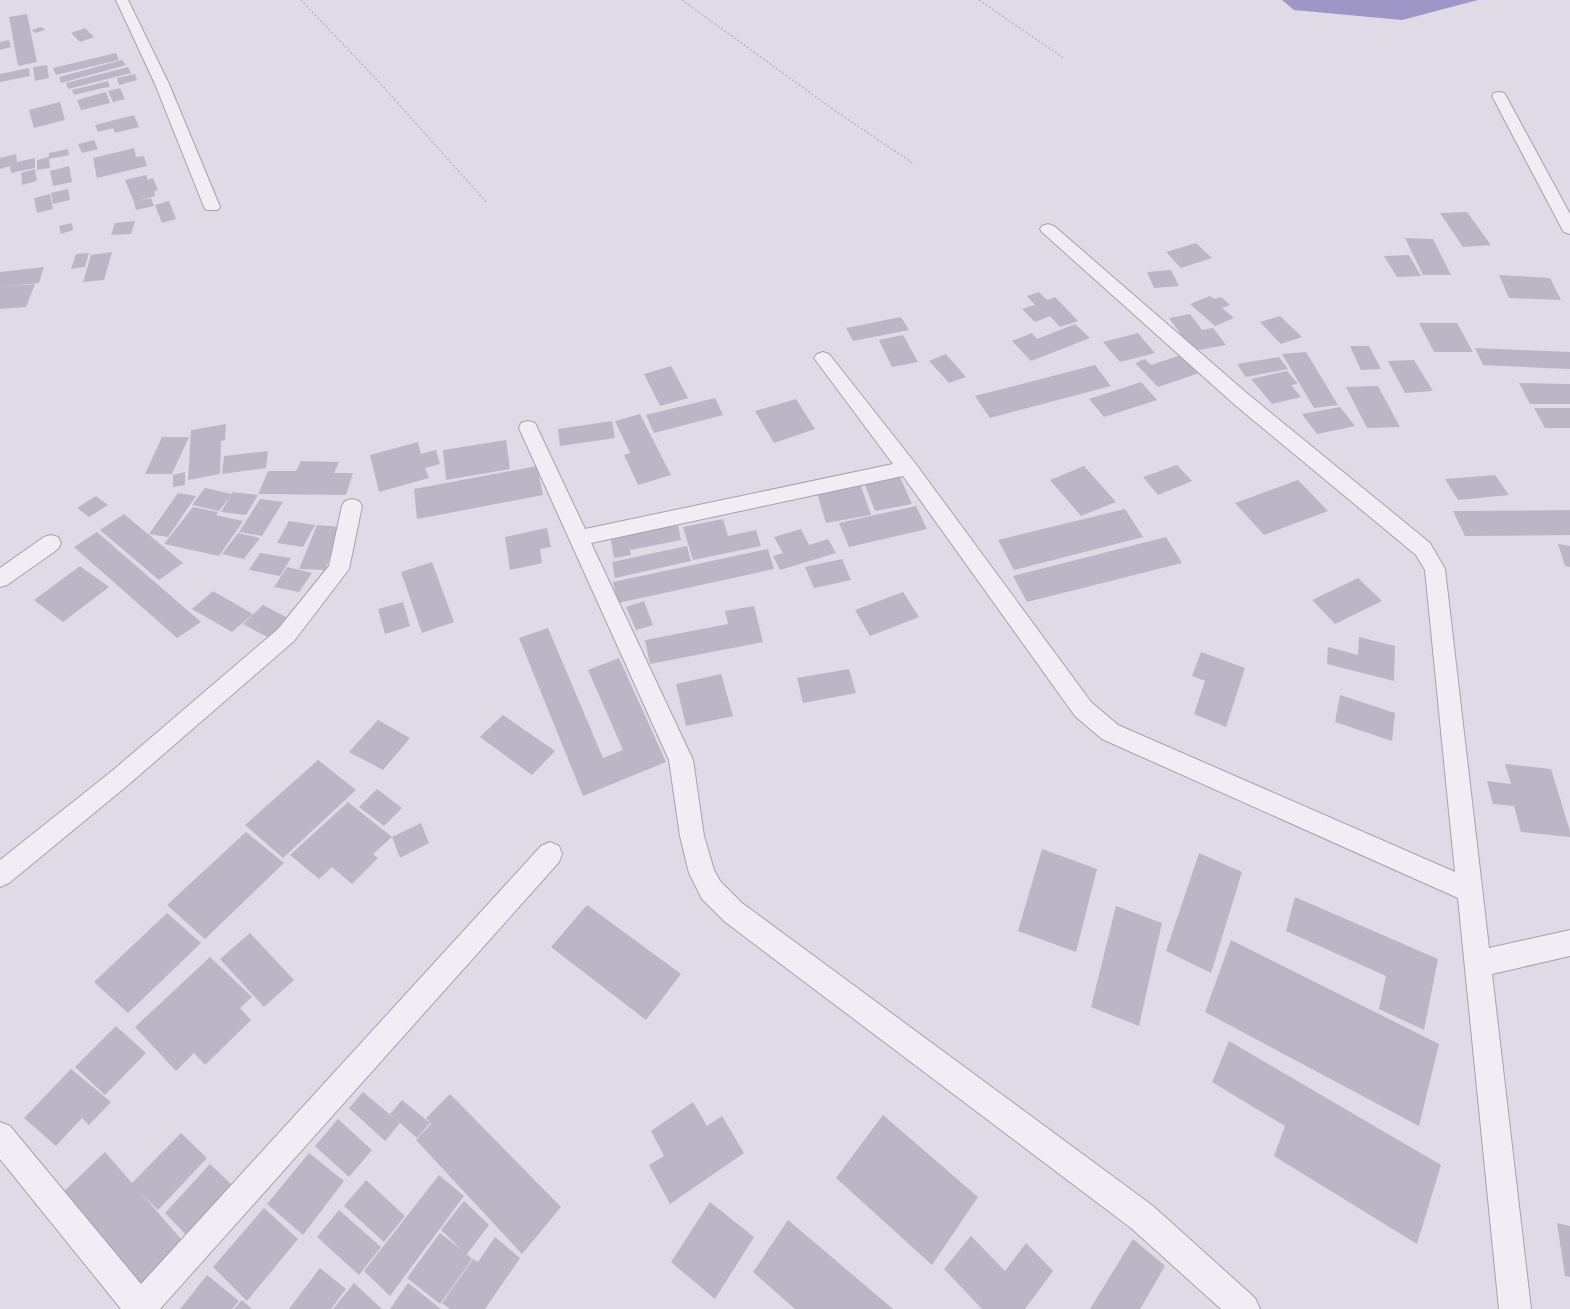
<svg xmlns="http://www.w3.org/2000/svg" width="1570" height="1309" viewBox="0 0 1570 1309" font-family="'Open Sans',sans-serif">
<style>
.water{fill:#9d96c7}
.building{fill:#bab6c6}
.lines{fill:none;stroke-linecap:round;stroke-linejoin:round}
.minor-casing{stroke:#a5a1b0;stroke-width:2}
.path{stroke:#b9b6c0;stroke-width:1.5;stroke-dasharray:2 2;stroke-linecap:butt}
.minor{fill:#f0eef4;fill-rule:evenodd}
</style>
<rect width="100%" height="100%" fill="#dedbe6"/>
<path class="water" d="M1282,0h196l-76,20 -108,-10z"/>
<path class="building" d="M27,14l10,48 -19,4 -9,-49z
M42,27l3,3 -10,3 -3,-3z
M85,28l9,9 -14,5 -9,-9z
M9,40l2,7 -11,3v-8z
M116,53l3,7 -63,15 -3,-7z
M122,60l4,5 -65,18 -2,-6z
M47,65l2,13 -14,3 -2,-14z
M128,67l3,6 -63,16 -2,-6z
M29,68l1,8 -30,6v-8z
M135,74l2,6 -18,5 -2,-7z
M108,81l2,6 -7,1 -29,7 -2,-5z
M120,88l5,11 -12,3 -5,-11z
M106,92l4,11 -29,7 -4,-10z
M60,102l5,18 -31,8 -5,-18z
M134,115l5,12 -24,6 -2,-5 -15,4 -3,-7z
M94,140l4,9 -16,4 -4,-9z
M134,148l2,9 8,-1 3,10 -50,12 -4,-20z
M68,149l1,6 -20,4 1,9 -13,2v-10l12,-3v-4z
M16,154l1,8 18,-4v10l-24,5 -1,-7 -10,3v-11z
M69,166l3,16 -19,4 -3,-15z
M35,169l2,12 -15,4 -1,-12z
M146,175l2,5 5,-2 5,12 -4,1 1,5 -21,6 -9,-22z
M68,189l2,11 -17,4 -2,-11z
M50,194l3,15 -16,4 -3,-15z
M151,198l3,8 -18,4 -2,-8z
M169,201l7,18 -14,4 -7,-18z
M1467,212l24,33 -28,2 -23,-34z
M135,221l-4,13 -20,1 4,-12z
M72,223l1,7 -12,4 -2,-8z
M1405,238l28,1 18,36h-28z
M1196,243l16,15 -31,10 -15,-16z
M112,252l-8,28 -21,2 8,-27z
M89,253l-4,14 -14,2 5,-15z
M1409,255l12,21 -24,1 -13,-21z
M44,267l-5,16 -39,4v-15z
M1171,270l8,16 -25,2 -7,-16z
M1499,275l51,3 11,22 -52,-2z
M35,284l-9,23 -26,2v-22z
M1039,292l8,8 8,-3 23,24 -18,6 -10,-11 -15,6 -13,-13 13,-4 -8,-9z
M1210,296l4,3 7,-2 9,8 -8,3 12,10 -19,8 -25,-22z
M1190,314l12,16 11,-2 13,17 -33,6 -24,-33z
M1280,316l22,21 -21,7 -21,-22z
M901,317l8,13 -56,11 -7,-13z
M1419,323h38l16,29h-39z
M1075,324l15,14 -59,23 -19,-20 20,-8 5,6z
M1138,333l17,20 -35,9 -17,-20z
M903,335l15,27 -26,5 -13,-27z
M1350,346h19l12,23 -20,1z
M1475,348l95,4v17l-87,-4z
M1306,352l32,53 -24,3 -32,-54z
M1187,353l18,18 -47,16 -23,-24 10,-4 6,6z
M946,354l20,23 -17,6 -20,-22z
M1279,357l9,12 -42,8 -9,-13z
M1414,360l19,31 -28,2 -17,-32z
M1095,365l16,21 -121,32 -15,-22z
M671,366l17,32 -28,8 -16,-32z
M1287,371l11,13 -7,1 10,12 -29,7 -21,-25z
M1141,382l16,18 -53,17 -15,-18z
M1519,383l51,1v20h-40z
M1378,386l22,41 -33,1 -21,-41z
M715,398l8,17 -69,18 -8,-18z
M796,399l19,30 -41,14 -19,-32z
M1340,407l15,19 -38,8 -15,-20z
M1534,408h36v20h-25z
M640,414l31,61 -33,10 -14,-30 6,-2 -15,-32z
M612,421l3,17 -55,8 -2,-17z
M226,424l-1,16 -4,1 -1,33 -32,6 3,-50z
M162,437h27l-17,37h-27z
M506,440l4,29 -64,11 -3,-30z
M418,442l3,12 15,-4 4,14 -15,4 4,10 -50,14 -9,-37z
M268,451l-2,17 -44,6 2,-18z
M301,461l38,1 -5,11h19l-7,22 -88,-1 10,-23h28z
M1177,465l15,16 -34,14 -15,-18z
M537,466l6,29 -126,24 -3,-30z
M1084,466l32,36 -35,14 -31,-36z
M185,472v13l-12,2v-12z
M1495,475l14,20 -51,5 -13,-21z
M900,477l12,27 -37,7 -10,-26z
M1298,480l30,31 -64,24 -29,-32z
M860,483l11,32 -45,8 -10,-33z
M205,488l27,6 -13,17 -27,-6z
M233,492l25,3 -12,20 -25,-3z
M178,493l18,3 -28,41 -19,-3z
M96,496l12,9 -19,12 -12,-9z
M260,499l23,3 -21,34 -23,-4z
M916,506l11,23 -78,18 -10,-24z
M193,507l25,5 -2,3 27,6 -24,35 -55,-12z
M1125,509l18,28 -129,33 -16,-30z
M1570,510v25l-105,1 -12,-25z
M124,514l59,49 -24,17 -59,-50z
M723,519l5,17 28,-6 5,16 -68,14 -10,-33z
M289,521l26,4 -12,22 -26,-4z
M317,525l25,2 -17,43 -26,-1z
M678,525l3,15 -51,10 1,5 -17,3 -4,-22z
M547,528l4,19 -11,2 2,14 -32,7 -5,-33z
M801,529l8,16 19,-6 8,14 -56,17 -7,-14 10,-3 -9,-16z
M97,532l104,90 -24,16 -103,-91z
M238,533l22,5 -16,21 -22,-5z
M1166,537l16,26 -155,39 -14,-26z
M1558,544l12,2v21l-5,-1z
M687,546l4,15 -76,17 -3,-16z
M768,549l6,20 -156,34 -5,-21z
M260,553l31,5 -11,18 -31,-6z
M842,559l9,21 -37,8 -9,-21z
M432,562l22,60 -32,11 -21,-61z
M80,566l29,21 -46,35 -29,-22z
M287,567l25,6 -13,19 -25,-5z
M1358,578l24,23 -47,23 -23,-24z
M213,591l40,23 -21,18 -40,-23z
M903,592l16,25 -49,19 -15,-26z
M644,601l9,24 -17,5 -10,-23z
M403,602l7,24 -25,8 -7,-25z
M263,605l25,13 -19,20 -26,-14z
M754,606l9,36 -113,22 -5,-24 83,-16 -3,-13z
M548,628l55,130 20,-8 -35,-80 31,-12 47,104 -83,34 -64,-158z
M1359,637l36,9 -1,35 -67,-17 1,-17 30,8z
M1201,652l44,16 -19,59 -32,-13 11,-33 -13,-5z
M849,669l7,24 -53,10 -6,-25z
M721,674l12,42 -47,10 -10,-42z
M1340,695l55,18 -3,28 -57,-19z
M503,715l52,36 -23,24 -52,-38z
M378,720l32,18 -27,32 -34,-18z
M318,760l38,30 -73,68 -38,-33z
M1505,764l46,5 19,62v6l-49,-5 -7,-26 -21,-2 -6,-23 24,3z
M377,789l25,19 -18,18 -25,-19z
M348,802l44,35 -19,17 5,4 -26,26 -20,-17 -13,12 -29,-24z
M421,823l8,20 -29,15 -8,-21z
M246,832l38,31 -79,76 -38,-34z
M1042,849l55,20 -21,83 -58,-21z
M1199,853l43,19 -31,101 -45,-22z
M1295,897l143,62 -14,71 -45,-21 7,-33 -100,-45z
M587,905l94,69 -35,46 -95,-73z
M1116,906l46,17 -23,103 -48,-19z
M167,913l34,30 -73,70 -34,-31z
M250,933l44,47 -30,27 -44,-48z
M1231,940l208,104 -20,82 -214,-114z
M210,957l42,40 -12,11 11,12 -46,45 -11,-12 -18,18 -41,-44z
M116,1026l30,27 -41,42 -30,-28z
M1229,1041l212,124 -24,79 -143,-88 11,-30 -73,-44z
M71,1069l40,33 -22,23 -7,-7 -26,28 -32,-28z
M363,1092l37,31 -15,18 -36,-33z
M450,1094l111,113 -39,47 -106,-114 15,-16 -5,-6z
M402,1100l28,23 -13,15 -27,-24z
M693,1102l14,24 15,-10 22,37 -74,51 -21,-39 15,-9 -13,-25z
M883,1115l95,82 -46,68 -96,-87z
M338,1119l34,31 -23,27 -34,-31z
M181,1133l26,25 -49,52 -17,-17 46,53 -51,53 -80,-100 49,-47 27,31z
M309,1153l35,28 -41,54 -36,-31z
M210,1164l27,26 -46,50 -26,-27z
M439,1175l25,21 -74,100 -26,-25z
M366,1180l39,36 -21,26 -40,-36z
M464,1201l25,24 -22,29 5,5 -32,45 -33,-26 33,-45 23,18 -22,-21z
M710,1202l44,35 -39,62 -44,-37z
M264,1208l34,31 -51,62 -34,-34z
M339,1210l42,37 -22,28 -42,-38z
M788,1220l105,89h-98l-42,-37z
M1557,1223l13,3v51l-5,-1z
M971,1236l34,35 21,-28 27,28 -28,38h-43l-38,-40z
M495,1237l25,21 -35,51h-35l-8,-6 31,-44 5,3z
M1133,1239l32,27 -25,43h-50z
M320,1268l26,21 -15,20h-42z
M207,1275l32,26 -7,8h-52z
M354,1283l28,26h-49z
M408,1283l33,26h-51z
M242,1300l10,9h-18z"/>
<g class="lines">
<defs>
<path id="minor" d="M116,0h12l41,84 51,123 -2,3h-12l-2,-3 -49,-123z
M1499,92l5,1 2,3 64,118v20l-6,-2 -2,-3 -70,-133 2,-3z
M1048,224l6,2 195,169 181,148 15,26 44,379 81,-18v26l-78,18 39,335h-32l-41,-411 -356,-159 -27,-23 -172,-240 -312,67 102,217 11,76 10,34 6,11 22,22 411,303 102,92 5,11h-39l-90,-81 -407,-307 -22,-22 -13,-26 -9,-37 -11,-76 -150,-332 2,-5 7,-2 7,2 50,106 308,-65 -76,-102 -3,-4 3,-4 6,-2 6,2 86,109 176,239 27,23 337,147 -30,-302 -9,-15 -181,-150 -193,-173 -2,-3 2,-3z
M352,499l7,2 3,5 -13,63 -55,72 -166,144 -119,98 -9,4v-27l112,-89 166,-142 51,-63 13,-60 3,-5z
M51,535l7,2 3,6 -3,6 -51,36 -7,2v-19l44,-31z
M550,842l9,4 3,8 -3,8 -399,447h-39l-121,-150v-37l10,4 131,158 400,-438z"/>
</defs>
<use href="#minor" class="minor-casing"/>
<path class="path" d="M301,0l78,82 108,121
M682,0l152,110 80,54
M979,0l86,59"/>
<use href="#minor" class="minor"/>
</g>
</svg>
